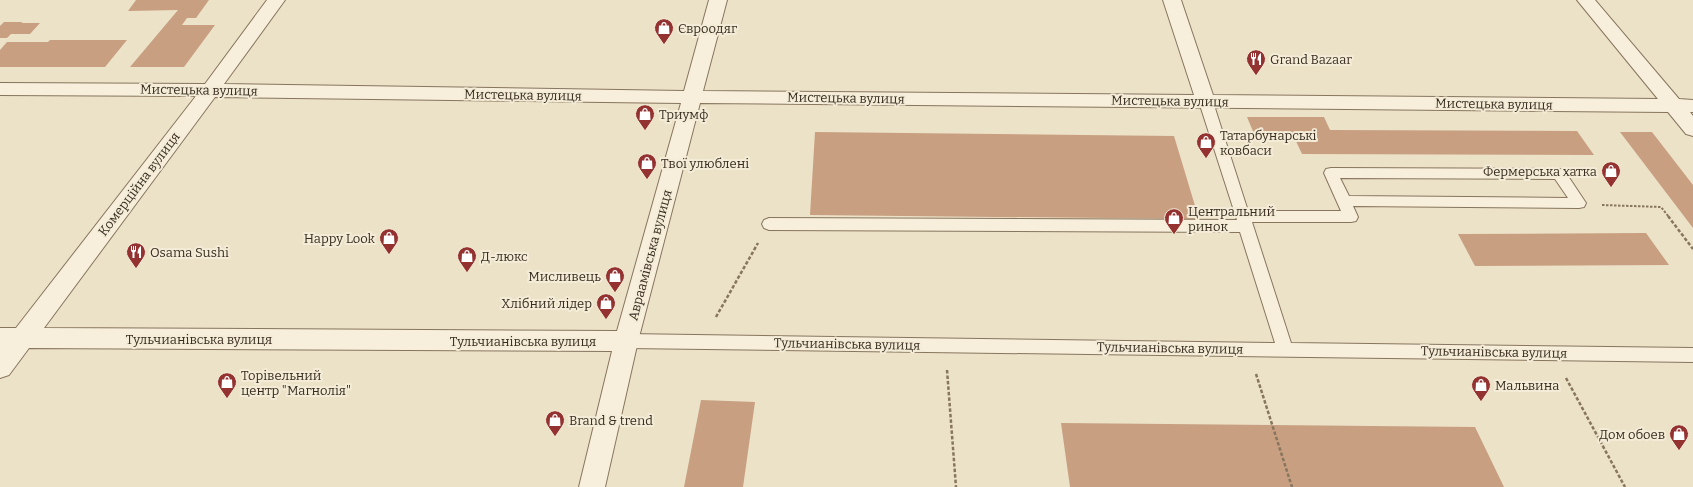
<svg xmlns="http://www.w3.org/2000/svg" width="1693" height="487" viewBox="0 0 1693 487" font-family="Bitter,serif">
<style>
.building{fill:#c89f80}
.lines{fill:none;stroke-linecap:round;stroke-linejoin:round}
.service-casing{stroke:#87755e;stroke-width:2}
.minor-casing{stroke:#87755e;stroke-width:2}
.path-far1{stroke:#87755e;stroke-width:2;stroke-dasharray:2.5 1.5;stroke-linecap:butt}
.path{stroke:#87755e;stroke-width:2.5;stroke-dasharray:3.5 2;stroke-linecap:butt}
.service{fill:#f7efdb;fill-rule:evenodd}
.minor{fill:#f7efdb;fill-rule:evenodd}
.labels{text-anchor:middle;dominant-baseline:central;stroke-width:4;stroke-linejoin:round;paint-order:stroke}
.poi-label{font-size:13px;fill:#392d21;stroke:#f4ecd7;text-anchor:start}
.street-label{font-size:13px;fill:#392d21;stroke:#f4ecd7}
</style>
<rect width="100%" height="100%" fill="#ece2c8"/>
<path class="building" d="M136,0h73l-13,18h-9l-5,7h33l-31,42h-54l48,-57 -50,1z
M4,22h19l-2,1h19l-10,11h-19l-4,4h-7v-12z
M50,40h77l-22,27h-105v-17l7,-8h41z
M1247,117h77l6,13 247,1 17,24 -292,-1 -8,-17 -39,-1z
M815,132l359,4 25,83 -389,-4z
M1620,132h32l41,53v43z
M1646,233l23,32 -194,1 -17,-32z
M701,400l54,2 -12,85h-59z
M1061,423l414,4 29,60h-434z"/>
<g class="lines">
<defs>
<path id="service" d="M1206,98l5,1 2,3 35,109h93l-17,-38 2,-4 5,-1 228,1 5,1 22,33 -2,4 -5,1 -226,-2 5,11 -2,4 -5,1h-99l39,121 402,5v14l-1067,-14 -6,-2 -2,-5 2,-5 6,-2 649,9 -35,-111 -471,-2 -5,-2 -2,-4 2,-4 5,-2 468,2 -38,-118 2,-3zM1340,178l215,1 13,19 -219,-2z"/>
<path id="minor" d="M267,0h18l-61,84 460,7 25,-91h18l-24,91 491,4 -31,-95h18l32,95 445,4 -81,-99h18l84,99 14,1v12h-3l3,4v20l-7,-2 -18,-22 -968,-9 -62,238 -33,146h-26l33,-136 -583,-3 -20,27 -9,3v-50h16l180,-232 -196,-1v-12l205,1zM215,97l466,6 -64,228 -573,-3z"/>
</defs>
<use href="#service" class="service-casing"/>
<use href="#minor" class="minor-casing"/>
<path class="path-far1" d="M1602,205l59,2 8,10"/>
<path class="path" d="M1668,216l25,33
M716,317l42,-74
M947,370l9,117
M1256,374l36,113
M1566,378l59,109"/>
<use href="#service" class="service"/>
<use href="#minor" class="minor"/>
</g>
<defs>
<symbol id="shop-pin" viewBox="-11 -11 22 30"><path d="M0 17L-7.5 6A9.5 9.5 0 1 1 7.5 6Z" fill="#933231" stroke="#f4ecd7"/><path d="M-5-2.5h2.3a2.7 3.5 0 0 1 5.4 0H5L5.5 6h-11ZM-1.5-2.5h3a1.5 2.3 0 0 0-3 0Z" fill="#fff"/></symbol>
<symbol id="restaurant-pin" viewBox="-11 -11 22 30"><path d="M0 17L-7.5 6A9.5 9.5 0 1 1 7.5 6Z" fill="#933231" stroke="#f4ecd7"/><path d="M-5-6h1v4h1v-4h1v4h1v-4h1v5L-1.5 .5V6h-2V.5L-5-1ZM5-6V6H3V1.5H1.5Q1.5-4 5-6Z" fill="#fff"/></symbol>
</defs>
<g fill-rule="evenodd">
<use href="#shop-pin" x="653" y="17" width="22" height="30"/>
<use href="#restaurant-pin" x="1245" y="48" width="22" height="30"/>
<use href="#shop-pin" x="634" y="103" width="22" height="30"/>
<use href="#shop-pin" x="1195" y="131" width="22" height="30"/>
<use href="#shop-pin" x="636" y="152" width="22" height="30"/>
<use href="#shop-pin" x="1600" y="160" width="22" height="30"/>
<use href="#shop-pin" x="1163" y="207" width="22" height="30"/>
<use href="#shop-pin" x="378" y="227" width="22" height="30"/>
<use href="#restaurant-pin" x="125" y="241" width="22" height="30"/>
<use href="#shop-pin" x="456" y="245" width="22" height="30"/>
<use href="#shop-pin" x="604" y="265" width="22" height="30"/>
<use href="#shop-pin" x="595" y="292" width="22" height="30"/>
<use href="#shop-pin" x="216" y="371" width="22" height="30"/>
<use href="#shop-pin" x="1470" y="374" width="22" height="30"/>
<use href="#shop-pin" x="544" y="409" width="22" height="30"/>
<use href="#shop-pin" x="1668" y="423" width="22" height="30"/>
</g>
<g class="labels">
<g class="poi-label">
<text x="678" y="28">Євроодяг</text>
<text x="1270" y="59">Grand Bazaar</text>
<text x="659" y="114">Триумф</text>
<text x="1220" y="135">Татарбунарські<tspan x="1220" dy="15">ковбаси</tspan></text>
<text x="661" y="163">Твої улюблені</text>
<text x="1597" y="171" text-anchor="end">Фермерська хатка</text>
<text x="1188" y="211">Центральний<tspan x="1188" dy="15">ринок</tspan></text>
<text x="375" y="238" text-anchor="end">Happy Look</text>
<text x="150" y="252">Osama Sushi</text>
<text x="481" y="256">Д-люкс</text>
<text x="601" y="276" text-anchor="end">Мисливець</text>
<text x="592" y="303" text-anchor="end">Хлібний лідер</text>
<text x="241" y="375">Торівeльний<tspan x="241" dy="15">центр "Магнолія"</tspan></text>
<text x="1495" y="385">Мальвина</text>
<text x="569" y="420">Brand &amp; trend</text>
<text x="1665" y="434" text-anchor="end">Дом обоев</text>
</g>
<g class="street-label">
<text transform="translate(199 90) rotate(1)">Мистецька вулиця</text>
<text transform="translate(523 95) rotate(1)">Мистецька вулиця</text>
<text transform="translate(846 98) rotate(1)">Мистецька вулиця</text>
<text transform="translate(1170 101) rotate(1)">Мистецька вулиця</text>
<text transform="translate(1494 104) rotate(1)">Мистецька вулиця</text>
<text transform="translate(139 184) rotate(-53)">Комерційна вулиця</text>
<text transform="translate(650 255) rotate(-75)">Авраамівська вулиця</text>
<text x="199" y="339">Тульчианівська вулиця</text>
<text x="523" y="341">Тульчианівська вулиця</text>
<text transform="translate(847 344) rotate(1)">Тульчианівська вулиця</text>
<text transform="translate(1170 348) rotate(1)">Тульчианівська вулиця</text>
<text transform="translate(1494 352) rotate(1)">Тульчианівська вулиця</text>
</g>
</g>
</svg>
